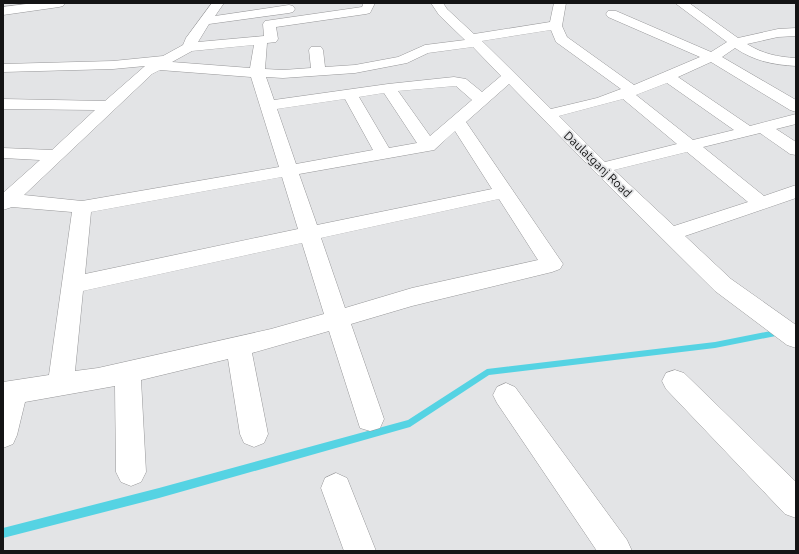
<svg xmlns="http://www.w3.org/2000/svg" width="799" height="554" viewBox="0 0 799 554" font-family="Ubuntu,sans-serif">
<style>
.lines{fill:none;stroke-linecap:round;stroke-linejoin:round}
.stream{fill:#55d3e3;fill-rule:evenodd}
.minor-casing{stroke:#979799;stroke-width:1}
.minor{fill:#fff;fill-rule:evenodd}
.labels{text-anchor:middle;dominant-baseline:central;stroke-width:3.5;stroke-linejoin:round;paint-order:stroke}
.street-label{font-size:12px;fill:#141415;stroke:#e3e4e6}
</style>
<rect width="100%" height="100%" fill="#e3e4e6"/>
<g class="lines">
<path class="stream" d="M796,326v6l-81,16 -226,27 -79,52 -251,71 -156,40v-10l156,-40 249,-68 79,-51 228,-27z"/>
<defs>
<path id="minor" d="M34,3h31l-2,3 -4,1 -56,8v-8z
M212,3h12l-9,13 74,-11 4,1 2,3 -2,3 -4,1 -80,11 -11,18 66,-6 -1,-12 2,-3 97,-14 1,-2 -1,-2h13l-5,10 -4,1 -90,13 2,12 -2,3 -9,1 -2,26 18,1 28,-2 -2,-18 2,-3h10l2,3 2,17 30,-2 43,-8 27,-12 40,-5 -26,-25 -8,-12h12l4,6 27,25 76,-12 4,-19h12l-4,23 5,11 67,48 66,-28 -92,-40 -2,-3 2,-3h8l95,41 16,-10 -52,-39h14l49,35 40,-9 18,-1v8l-18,1 -31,7c16,10 31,13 49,14v8c-22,-1 -42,-5 -61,-18l-13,9 74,43v12l-6,-2 -79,-48 -33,15 72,49 46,-12v10l-20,5 20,13v13l-6,-1 -30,-21 -57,14 61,49 32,-11v13l-111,38 46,43 65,46v23l-9,-3 -72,-54 -120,-119 -86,-88 -43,38 97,142 -3,5 -8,3 -140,34 -61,18 33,95 -4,9 -10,3 -10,-3 -31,-97 -77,22 16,81 -4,9 -10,4 -10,-4 -4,-9 -12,-75 -87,21 5,92 -5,10 -10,4 -10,-4 -5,-10 -1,-86 -90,16 -8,33 -4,9 -10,4v-66l46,-7 23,-163 -60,-5 -9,3v-17l37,-33 -37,-2v-10l49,2 43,-40 -92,-1v-10l102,2 40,-35 -32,3 -110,3v-8l110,-3 50,-5 20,-11 3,-7zM551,30l5,12 65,47 -24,9 -46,11 -69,-68zM254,45l-4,23 -78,-6 20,-11zM473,47l28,29 -19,16 -16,-13 -12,-2 -66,7 -114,16 -8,-23 17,1 72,-5 52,-10 21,-10zM160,70l91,7 28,90 -197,34 -58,-6 128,-121zM667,83l67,47 -41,10 -57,-45zM456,86l16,14 -42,36 -32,-45zM384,93l33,50 -28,5 -30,-51zM345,99l28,51 -77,14 -19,-55zM623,99l54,45 -72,18 -46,-46zM455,131l37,58 -175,36 -18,-51 135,-24zM687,152l61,50 -74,24 -60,-56zM282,177l16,52 -213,45 6,-62zM499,199l39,61 -126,28 -67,20 -24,-70zM302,243l22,71 -53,15 -173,39 -23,3 8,-80z
M675,370l9,3 112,109v36l-11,-4 -119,-125 -4,-8 4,-8z
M506,383l9,4 112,153 5,11h-35l-100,-148 -4,-8 4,-8z
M336,473l11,5 29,73h-32l-23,-63 4,-10z"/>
</defs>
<use href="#minor" class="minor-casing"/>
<use href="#minor" class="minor"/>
</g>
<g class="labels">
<g class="street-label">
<text transform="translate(598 164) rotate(44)">Daulatganj Road</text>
</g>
</g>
<rect width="799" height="554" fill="none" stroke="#141415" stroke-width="8"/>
</svg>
